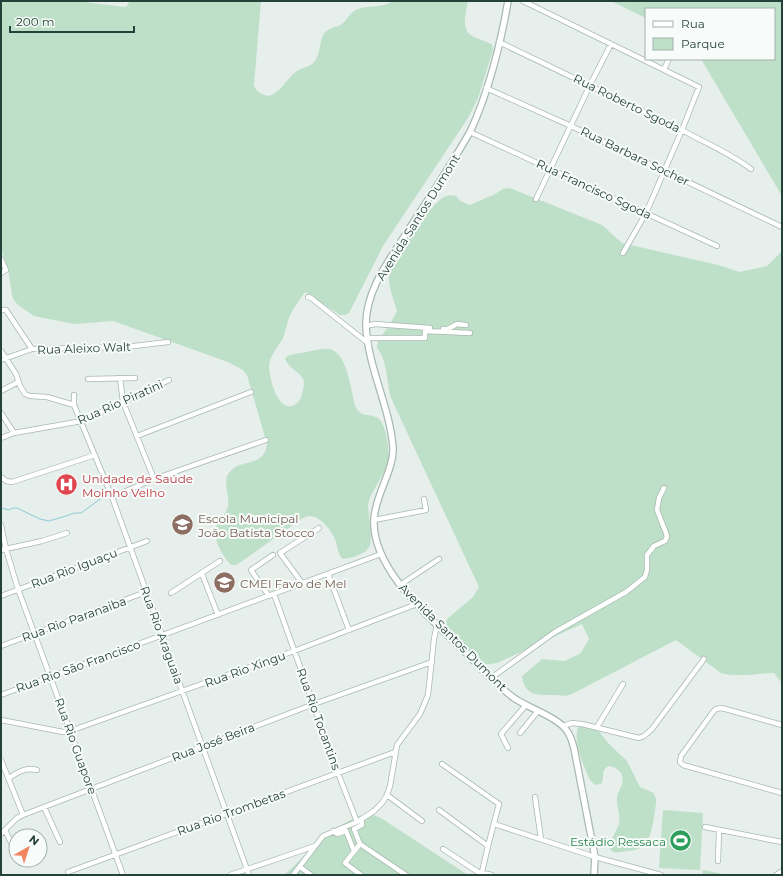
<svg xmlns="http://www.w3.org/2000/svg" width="783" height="876" viewBox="0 0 783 876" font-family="Montserrat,sans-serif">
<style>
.green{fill:#bfe0c8}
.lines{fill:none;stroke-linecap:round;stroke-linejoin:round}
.stream{stroke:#8ec9d4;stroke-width:1}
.minor-casing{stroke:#a8b8b2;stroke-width:6}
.tertiary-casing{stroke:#a8b8b2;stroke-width:8}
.minor{stroke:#fff;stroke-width:4.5}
.tertiary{stroke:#fff;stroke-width:5.5}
.labels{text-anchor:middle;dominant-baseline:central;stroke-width:4;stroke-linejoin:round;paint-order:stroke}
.street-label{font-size:12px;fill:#24423a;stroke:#f7fbf9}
.health-label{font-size:12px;fill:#be3a42;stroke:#f7fbf9;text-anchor:start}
.education-label{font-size:12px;fill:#785e54;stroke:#f7fbf9;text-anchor:start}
.leisure-label{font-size:12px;fill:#27864d;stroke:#f7fbf9;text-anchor:end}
</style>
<rect width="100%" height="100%" fill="#e6efeb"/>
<path class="green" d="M1,1h74l51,6 4,-6h131l-7,84c2,6 5,8 10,10 13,5 23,-18 33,-24 6,-4 14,-4 18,-10 7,-9 3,-25 13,-31 4,-3 10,-3 14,-6 6,-5 8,-12 16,-15 12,-4 24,-1 35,-8h75c-2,10 -7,28 3,34 7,5 14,5 21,10l1,5 -15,48 -10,20 -85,128 -34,67 -4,2h-5l-35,-23c-5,7 -11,15 -15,23 -3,7 -4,16 -7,23 -5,9 -13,17 -14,28 0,11 9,50 27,38 3,-2 5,-6 6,-10 1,-4 2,-8 2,-12 -1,-9 -15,-13 -19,-23l2,-3c8,-3 16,-3 24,-5 6,-1 12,-3 18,-2 18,2 22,42 26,56 6,13 10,8 21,12 11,4 14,37 12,48l-18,32 -2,8 3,30 -1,11 -5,6 -11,5 -11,2c-6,-5 -5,-13 -8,-20 -3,-8 -16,-24 -25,-23 -3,0 -6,2 -9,3l-60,43 -6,3h-4c-8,-8 -19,-27 -15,-38 3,-8 11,-13 12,-21 2,-11 -6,-25 1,-33 10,-15 36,-5 38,-29l-20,-69 -4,-5 -15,-8 -115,-41 -39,3 -40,-8 -16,-11 -4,-5 -2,-5 -4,-26 -7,-20z
M611,1h171v195l-81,-137h73v-50h-128v9z
M510,188l92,37 20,18 96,22 22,7 27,-6 15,-15v432l-8,-10c-18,0 -36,5 -53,0l-45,-33 -104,54c-7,3 -12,1 -19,1 -17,0 -28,1 -31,-19l20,-17 23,2 16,-8 8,-14 -7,-15 -85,39c-6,1 -10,2 -16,0 -11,-4 -33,-23 -36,-35 -1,-3 1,-6 2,-9l26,-22 6,-10 -88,-189c-5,-17 -3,-37 -14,-50l1,-8 11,-14 8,-15c-3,-11 -9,-24 -8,-36 2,-17 40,-69 55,-78 4,-2 8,-2 12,-1l4,5 10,4 25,-11 8,-5z
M582,724l15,5 12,15 18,17 13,26 14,6 2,6v5c-2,12 -4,37 -14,43 -6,4 -15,4 -21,5 -23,3 -3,-21 -2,-29 2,-9 -3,-16 -2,-25 0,-5 4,-9 5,-14 3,-11 -5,-17 -14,-18l-4,4 -2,13 -5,2 -3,-1 -4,-4c-5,-11 -22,-49 -8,-56z
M663,810l40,3 -3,57 -41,-2z
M367,814l7,1 7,3 87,57h-184c24,-21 51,-54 83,-61z
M703,870l25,5h-26z"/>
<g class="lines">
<path class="stream" d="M1,508l8,2 4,-2h4l23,11 9,2 17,-5 8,-3h7l22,-16"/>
<defs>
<path id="minor" d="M523,1l176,86 -17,43 -36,83 -23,40
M499,42l183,88c23,13 48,23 69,39
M664,69l5,-10
M486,88l85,38 211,101
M470,132l247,114
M536,199l54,-114 21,-41
M1,259l5,11 -5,3
M308,297l3,1 58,46
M1,310h5l26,39
M366,326l9,-2 55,4
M443,329h5l9,-5 9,1
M368,338h57v-7l45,2
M1,351l15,23 4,12 5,8 5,2 17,1 27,8
M1,360l31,-11 94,-2 42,-5
M120,378l3,24 31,77
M88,379l47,-1
M1,391l17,-9
M74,395v10l38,92 137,378
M1,413l13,20
M137,436l114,-44
M1,438l13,-5 68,-12 87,-41
M1,477l5,4 6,1 83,-27
M112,497l42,-18 112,-39
M374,520l52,-10 -2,-11
M1,525l5,24 12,40 105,286
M1,550l41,-9 25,-8
M202,574l16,41
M328,574l21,56
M302,583l-22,-30 39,-25
M400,585l39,-26
M171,593l49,-32
M274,594l64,179 19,49
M1,596l146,-55
M269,596l-18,-26 22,-15
M1,646l145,-54
M491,678l64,-46 71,-40 19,-15 2,-7v-15l7,-9 11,-5 2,-4 -1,-4 -9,-23 2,-12 5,-10
M1,695l380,-141
M1,720l62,12 7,-1 224,-80 123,-47
M782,725l-60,-17 -6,1 -3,3 -32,44 -1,6 3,3 99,28
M563,726l9,-3 10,1 57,14 5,-2 8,-7 52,-70
M597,727l26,-43
M520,733l18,-22
M508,748l-7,-14 25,-29
M1,760l22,55
M442,764l57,40 -11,42 -6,26
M9,778c9,-6 17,-11 28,-8
M387,795l35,26
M535,797l6,42
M44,807l16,35
M439,810l49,36
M494,824l101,33 66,18
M705,827l77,15
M5,830l11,23
M333,831l4,3 9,-3 8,20
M1,834l16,-16 6,-3 291,-111 118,-42
M360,844l-6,-15 8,-4v-2l-1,-4
M443,849l35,23 14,3
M718,861l1,-31
M300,867l11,8
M68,872l327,-120
M230,875l85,-29
M293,875l30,-39 34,-14 17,-11 8,-8 5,-8 3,-9 7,-41 23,-31 8,-19 6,-56 3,-15
M361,875l-16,-12 15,-19 46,31
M776,875l6,-4"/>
<path id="tertiary" d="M508,1c-7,42 -20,93 -38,131 -19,33 -40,65 -61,97 -18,29 -44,61 -43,97 2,42 24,81 27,122 1,22 -18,47 -19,71 -3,53 63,104 97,139 13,14 27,28 43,40 14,10 44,19 53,33 4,5 5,11 7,17l21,109 -1,18"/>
</defs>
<use href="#minor" class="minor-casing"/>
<use href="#tertiary" class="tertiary-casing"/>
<use href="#minor" class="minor"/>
<use href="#tertiary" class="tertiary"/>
</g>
<defs>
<symbol id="hospital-disc" viewBox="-11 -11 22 22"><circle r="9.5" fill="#e0444e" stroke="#f7fbf9"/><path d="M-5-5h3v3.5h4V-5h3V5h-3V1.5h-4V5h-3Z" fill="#fff"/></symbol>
<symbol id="school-disc" viewBox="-11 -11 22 22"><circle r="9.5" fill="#8d6e63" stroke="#f7fbf9"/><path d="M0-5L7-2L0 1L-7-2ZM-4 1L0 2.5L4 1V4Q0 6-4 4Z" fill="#fff"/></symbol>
<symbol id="stadium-disc" viewBox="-11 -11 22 22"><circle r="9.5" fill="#2e9e5b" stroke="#f7fbf9"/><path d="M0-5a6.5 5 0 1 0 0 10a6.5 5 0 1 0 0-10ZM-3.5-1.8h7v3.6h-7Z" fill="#fff"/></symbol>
</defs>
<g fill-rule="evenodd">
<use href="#hospital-disc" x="54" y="472" width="25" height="25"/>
<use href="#school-disc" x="170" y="512" width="25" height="25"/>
<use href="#school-disc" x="212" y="570" width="25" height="25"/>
<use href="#stadium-disc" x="668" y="828" width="25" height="25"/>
</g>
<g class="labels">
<g class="street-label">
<text transform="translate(627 103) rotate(26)">Rua Roberto Sgoda</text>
<text transform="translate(635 156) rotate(26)">Rua Barbara Socher</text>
<text transform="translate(594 189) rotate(25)">Rua Francisco Sgoda</text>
<text transform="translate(418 217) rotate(-58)">Avenida Santos Dumont</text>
<text transform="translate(84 348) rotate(-2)">Rua Aleixo Walt</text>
<text transform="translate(120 402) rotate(-24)">Rua Rio Piratini</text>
<text transform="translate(74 568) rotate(-21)">Rua Rio Iguaçu</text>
<text transform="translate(74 619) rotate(-20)">Rua Rio Paranaiba</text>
<text transform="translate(162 635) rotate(70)">Rua Rio Araguaia</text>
<text transform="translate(453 637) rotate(45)">Avenida Santos Dumont</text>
<text transform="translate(78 666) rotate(-20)">Rua Rio São Francisco</text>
<text transform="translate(245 669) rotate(-20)">Rua Rio Xingu</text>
<text transform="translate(319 719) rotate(70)">Rua Rio Tocantins</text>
<text transform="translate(213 742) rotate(-21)">Rua José Beira</text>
<text transform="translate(76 746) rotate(70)">Rua Rio Guapore</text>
<text transform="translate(231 812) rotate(-20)">Rua Rio Trombetas</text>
</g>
<g class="health-label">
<text x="82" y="478">Unidade de Saúde<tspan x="82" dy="14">Moinho Velho</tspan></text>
</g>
<g class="education-label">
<text x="198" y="518">Escola Municipal<tspan x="198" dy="14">João Batista Stocco</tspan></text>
<text x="240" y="583">CMEI Favo de Mel</text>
</g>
<g class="leisure-label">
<text x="666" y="841">Estádio Ressaca</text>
</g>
</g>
<rect width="783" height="876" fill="none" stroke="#24423a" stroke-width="4"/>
<rect x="645" y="8" width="130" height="52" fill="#f7fbf9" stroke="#a3b1ad"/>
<rect x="653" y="21" width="20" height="6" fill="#ffffff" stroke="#a3b1ad"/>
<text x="681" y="28" font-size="12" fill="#24423a">Rua</text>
<rect x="653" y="38" width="20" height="12" fill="#bfe0c8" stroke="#a3b1ad"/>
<text x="681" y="48" font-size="12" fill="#24423a">Parque</text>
<g transform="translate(28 848) rotate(39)"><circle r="19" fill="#f7fbf9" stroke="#a3b1ad"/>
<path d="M0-3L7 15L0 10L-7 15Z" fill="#f4845f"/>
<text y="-6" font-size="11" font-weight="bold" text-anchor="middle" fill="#24423a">N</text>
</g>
<path d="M10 26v6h124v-6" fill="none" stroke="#24423a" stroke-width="2"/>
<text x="16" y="26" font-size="12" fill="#24423a" stroke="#f7fbf9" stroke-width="3" paint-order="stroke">200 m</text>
</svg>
